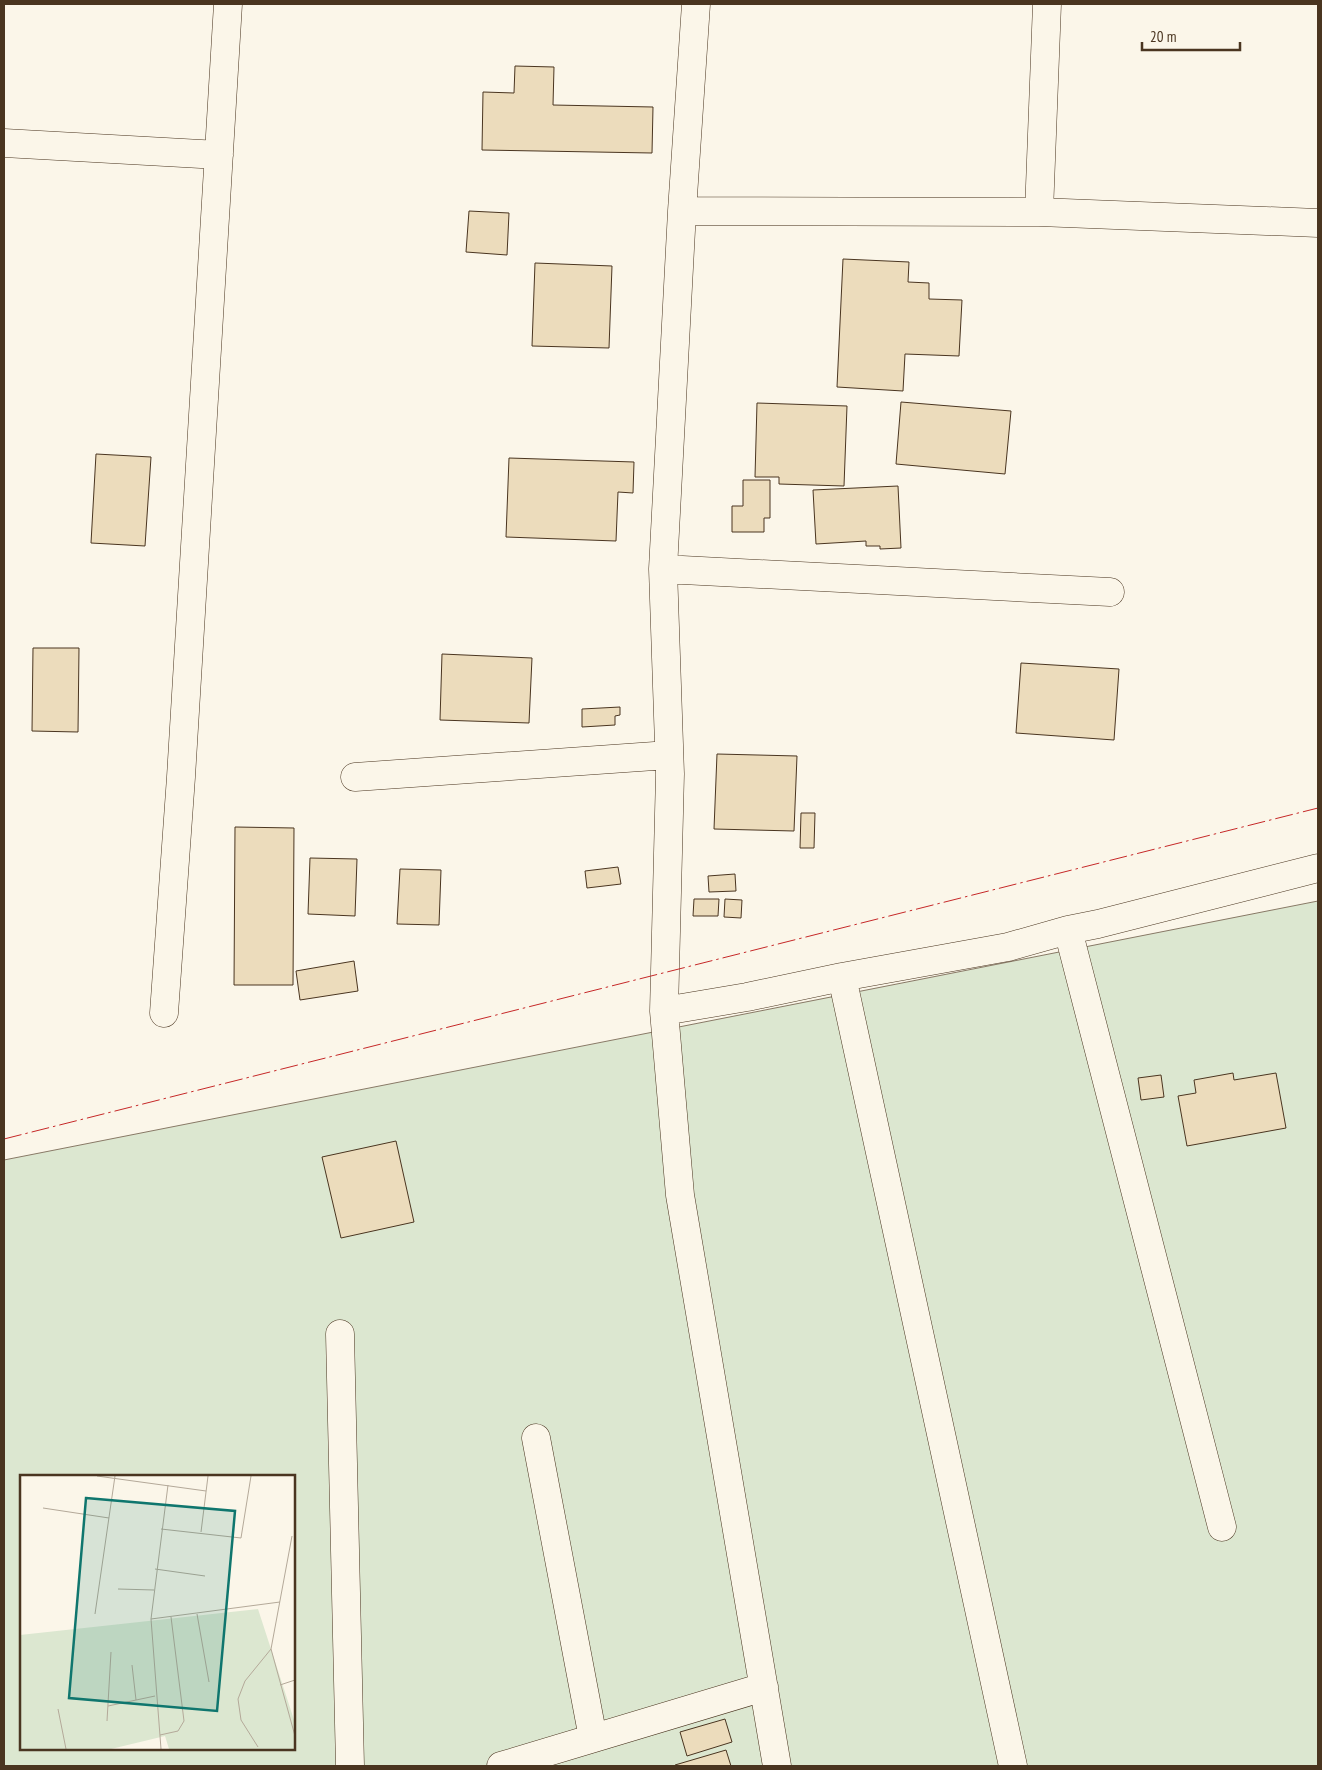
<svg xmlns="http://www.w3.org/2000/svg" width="1322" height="1770" viewBox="0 0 1322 1770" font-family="'PT Sans Narrow',sans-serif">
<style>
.green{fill:#dce7d0;stroke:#887966;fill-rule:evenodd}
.building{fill:#ecdcbc;stroke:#4a3520}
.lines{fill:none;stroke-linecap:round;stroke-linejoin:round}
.street-casing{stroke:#4a3520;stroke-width:29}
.street{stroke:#fbf6e9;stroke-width:28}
.power{stroke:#c62828;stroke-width:1;stroke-dasharray:18 4 2.5 4;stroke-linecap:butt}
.inset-road{fill:none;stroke:#b4a999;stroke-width:1}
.view{fill:#0f766e;fill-opacity:0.15;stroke:#0f766e;stroke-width:2.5}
.inset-edge{fill:none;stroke:#4a3520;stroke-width:2.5}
</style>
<rect width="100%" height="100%" fill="#fbf6e9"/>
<path class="green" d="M1318,901v865h-1314v-606zM21,1476h273v273h-273z"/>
<path class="building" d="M515,66l39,1 -1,38 100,2 -1,46 -170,-3 1,-58 31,1z
M469,211l40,2 -2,42 -41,-3z
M843,259l66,3 -1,20 21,1v16l33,1 -3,56 -54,-2 -2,37 -66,-4z
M535,263l77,3 -3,82 -77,-2z
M901,402l110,9 -6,63 -109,-10z
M757,403l90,3 -3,80 -65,-2v-7h-24z
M96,454l55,3 -6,89 -54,-3z
M509,458l125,4 -1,31 -15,-1 -2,49 -110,-4z
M743,480h27v38h-6v14h-32v-26h11z
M898,486l3,62 -21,1v-3h-14v-5l-50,3 -3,-54z
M33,648h46l-1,84 -46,-1z
M442,654l90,4 -3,65 -89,-3z
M1021,663l98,6 -5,71 -98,-7z
M620,707v8l-5,1v9l-33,2v-18z
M717,754l80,2 -3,75 -80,-2z
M801,813h14l-1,35h-14z
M235,827l59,1 -1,157h-59z
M310,858l47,1 -2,57 -47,-2z
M618,867l3,17 -34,4 -2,-17z
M400,869l41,1 -2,55 -42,-1z
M735,874l1,17 -27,1 -1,-16z
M694,899h25l-1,17h-25z
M725,899l17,1 -1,18 -17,-1z
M354,961l4,30 -58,9 -4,-29z
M1233,1073l1,7 42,-7 10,55 -99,18 -9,-50 18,-3 -2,-13z
M1161,1075l3,22 -23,3 -3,-22z
M396,1141l18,81 -73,16 -19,-81z
M725,1719l7,23 -45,14 -7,-24z
M726,1750l5,16h-56v-1z"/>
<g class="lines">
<defs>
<path id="street" d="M696,4l-14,207 -19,358 7,205 -6,237 16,184 97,571
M4,143l215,12
M682,211l357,1 279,11
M1039,212l8,-208
M663,569l447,23
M355,777l314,-22
M1068,930l154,597
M842,977l171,789
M664,1011l83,-14 95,-20 166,-30 60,-17 30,-6 220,-56
M164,1013l17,-236 47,-773
M340,1334l10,432
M536,1438l57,300
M501,1766l263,-79"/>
</defs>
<use href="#street" class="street-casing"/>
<use href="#street" class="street"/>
<path class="power" d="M4,1139l1314,-331"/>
</g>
<g transform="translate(20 1475)">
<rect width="275" height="275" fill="#fbf6e9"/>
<path d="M238,134l37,114v26h-126l-4,-13 -54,13h-91v-114z" fill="#dce7d0"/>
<path class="inset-road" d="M77,1l109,15M23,33l66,10M141,54l80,9 10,-62M181,57l7,-56M272,61l-21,113 24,87M135,94l50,7M98,114l36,1M75,139l20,-138M177,139l12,68M131,144l129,-17M112,190l4,35M260,210l15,-5M88,231l47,-10M38,234l8,40M87,246l4,-69M140,260l18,-4 6,-10 -13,-104M238,272l-17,-27 -3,-21 7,-18 26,-32M141,274l-10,-130 17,-134"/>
<path class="view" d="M66,23l149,13 -18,200 -148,-13z"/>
<rect width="275" height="275" class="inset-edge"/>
</g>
<rect width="1322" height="1770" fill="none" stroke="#4a3520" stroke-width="10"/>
<path d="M1142 42v8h98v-8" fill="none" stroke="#4a3520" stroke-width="2.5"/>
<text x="1150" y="42" font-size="15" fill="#4a3520" stroke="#fbf6e9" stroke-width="4" paint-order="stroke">20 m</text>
</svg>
